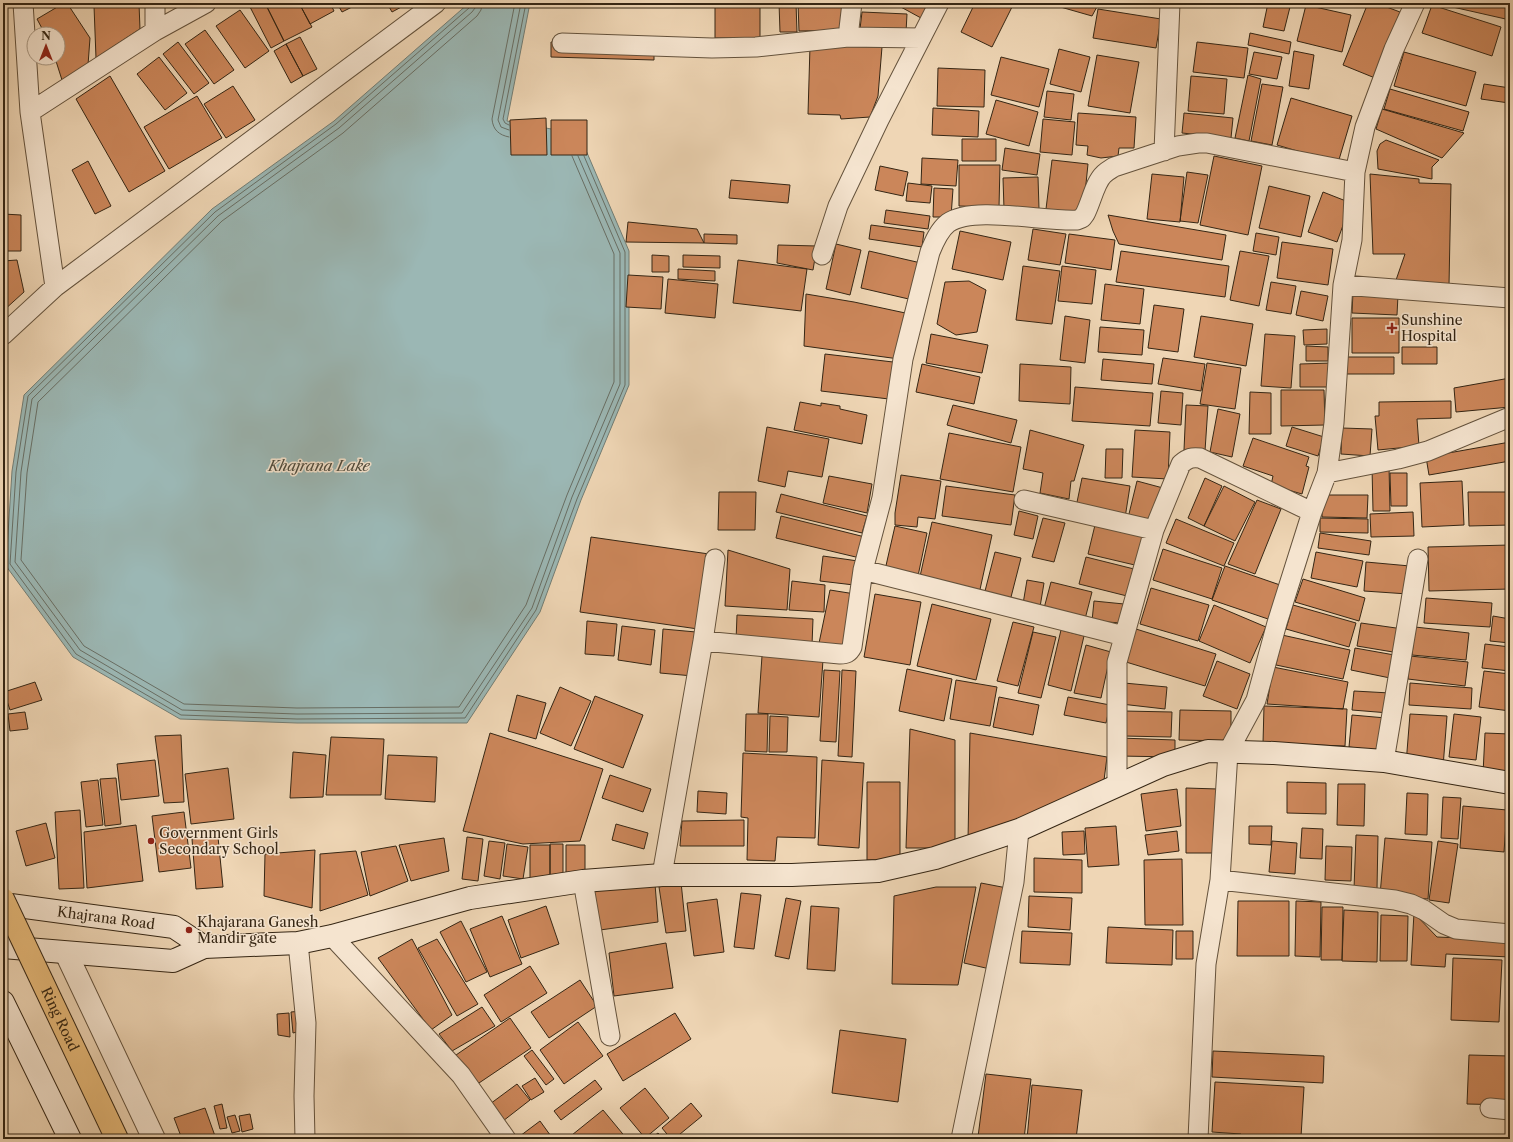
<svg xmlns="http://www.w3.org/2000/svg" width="1513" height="1142" viewBox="0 0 1513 1142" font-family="'Libre Caslon Text',serif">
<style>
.water{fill:#9bb7b4;stroke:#727d74}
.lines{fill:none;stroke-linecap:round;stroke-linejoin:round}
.shore{stroke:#686e64;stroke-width:1}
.building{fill:#cb865a;stroke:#352614}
.minor-casing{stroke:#64523c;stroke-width:21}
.tertiary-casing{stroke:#64523c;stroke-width:24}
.secondary-casing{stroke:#352614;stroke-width:24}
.minor{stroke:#f5e4cf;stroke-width:19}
.tertiary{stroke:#f5e4cf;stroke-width:22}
.secondary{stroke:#f5e4cf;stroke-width:22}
.primary-bridge-casing{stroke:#352614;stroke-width:24;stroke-linecap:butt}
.primary-bridge{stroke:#e8bb7a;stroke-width:22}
.poi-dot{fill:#8f2418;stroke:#f5e4cf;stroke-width:1.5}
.labels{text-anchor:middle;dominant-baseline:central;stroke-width:3;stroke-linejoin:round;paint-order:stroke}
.poi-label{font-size:14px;fill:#352614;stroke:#f5e4cf;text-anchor:start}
.street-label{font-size:14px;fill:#352614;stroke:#f5e4cf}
.water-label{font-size:15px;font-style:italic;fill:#4e4a3c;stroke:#f5e4cf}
</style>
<rect width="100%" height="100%" fill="#efd6b5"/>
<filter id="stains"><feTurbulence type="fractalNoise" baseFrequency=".005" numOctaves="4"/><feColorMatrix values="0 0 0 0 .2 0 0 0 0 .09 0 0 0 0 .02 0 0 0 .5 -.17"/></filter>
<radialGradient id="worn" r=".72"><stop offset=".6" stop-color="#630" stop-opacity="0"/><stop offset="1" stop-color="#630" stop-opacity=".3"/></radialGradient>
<path class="water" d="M469,3h61l-23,118 72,13 50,117v134l-48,115 -41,112 -73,111h-170l-117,-4 -107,-62 -67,-91 6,-95 12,-76 188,-186 122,-88z"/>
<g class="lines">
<path class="shore" d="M471,3l-2,5 -133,116 -121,88 -187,184 -12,76 -6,92 66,90 105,61 116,4 168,-1 71,-108 41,-111 48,-114v-133l-41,-96
M476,3l-1,5 -3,4 -133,116 -121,88 -186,183 -11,73 -6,90 65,88 102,60 115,4 165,-1 70,-105 40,-111 48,-113v-131l-42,-97
M482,3l-1,7 -4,6 -134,117 -121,88 -184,181 -11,71 -6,87 63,86 100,58 113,4 162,-1 67,-102 41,-110 47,-113v-128l-42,-98
M509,125l-4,-2 -2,-4 23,-116
M509,130l-8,-3 -3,-7 23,-117
M509,137c-10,-2 -16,-7 -17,-18l23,-116"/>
</g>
<path class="building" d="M64,3h3l23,35 -2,27 -26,15 -7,-22h3v-24h-13l-8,-15z
M252,3h13l19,38 -13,7 -22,-43z
M265,3h34l13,24 -28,14z
M299,3h31l4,8 -24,13z
M337,3h23l-18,9z
M387,3h17l1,2 -13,7z
M715,3h45v35h-45z
M779,3h17l1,29h-17z
M798,3h48v27l-47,1z
M901,3h28l-8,15 -22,-12z
M975,3h39l-22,44 -31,-15z
M1058,3h41l-7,13 -35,-10z
M1239,3h28v2z
M1268,3h23l-7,28 -21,-4z
M1368,3h8l24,9 -25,66 -32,-13z
M1436,3h74v17l-75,-17z
M139,4l1,25 -44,29 -2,-52z
M1306,5l45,10 -9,37 -45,-11z
M1432,5l69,22 -9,29 -70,-23z
M1098,9l63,10 -5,29 -63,-10z
M240,10l29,41 -24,17 -29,-42z
M862,12l45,2 -1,18 -46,-3z
M205,30l29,40 -20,14 -29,-40z
M1250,33l41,9 -2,12 -41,-9z
M300,37l17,32 -14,7 -17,-32z
M178,42l31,41 -15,11 -31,-40z
M551,42l103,2v16l-103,-3z
M1197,42l51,6 -4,30 -51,-6z
M286,44l17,32 -12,7 -17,-32z
M810,46l72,1 -4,49 -8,21 -29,2 -1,-4 -32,-1z
M1059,49l31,8 -9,35 -31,-8z
M1294,51l20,4 -5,34 -20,-3z
M1254,52l28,5 -5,22 -28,-5z
M1404,52l72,20 -10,34 -72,-20z
M1097,55l42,7 -9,51 -42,-7z
M159,57l28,36 -22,17 -28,-36z
M1001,57l48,12 -10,38 -48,-12z
M938,68l47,2 -1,37 -47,-1z
M1248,75l13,4 -12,62 -14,-3z
M110,76l55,95 -36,21 -53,-93z
M1191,76l36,3 -3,35 -36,-3z
M1262,84l21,3 -11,58 -21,-4z
M1484,84l26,4 -1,15 -28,-4z
M233,86l22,34 -29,18 -22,-34z
M1390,89l79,23 -6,19 -79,-22z
M1047,91l27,3 -3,26 -27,-3z
M197,96l25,42 -53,31 -25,-42z
M1291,98l61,18 -14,47 -61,-18z
M996,100l42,12 -9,34 -43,-12z
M933,108l46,3 -1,26 -46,-2z
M1382,109l82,24 -22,25 -66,-29z
M1078,113l58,4 -2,31h-15l-1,8 -17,2 -14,-3 1,-9 -12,-1z
M1184,113l49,5 -2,20 -49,-5z
M546,118l1,37h-36l-1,-35z
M1043,119l32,3 -3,33 -32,-3z
M551,120h36v35h-36z
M962,139h34v22h-34z
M1386,140l53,20 -7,7v12l-54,-10 -1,-18 3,-7z
M1005,148l35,6 -3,21 -35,-5z
M1214,156l48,10 -14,69 -48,-10z
M922,158l36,2 -2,26 -35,-2z
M1052,160l36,4 -5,49 -37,-4z
M88,161l23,45 -16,8 -23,-44z
M959,165h41l-1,42 -40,-1z
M880,166l28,6 -5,24 -28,-6z
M1187,172l21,3 -10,48 -18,-2z
M1152,174l32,3 -4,45 -33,-3z
M1370,174l49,5v4l32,1 -2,101 -54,-2 10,-29h-32z
M1038,177l1,32h-35l-1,-31z
M731,180l59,5 -2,18 -59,-5z
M908,183l24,3 -2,17 -24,-2z
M1269,186l41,10 -9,41 -42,-9z
M934,188l19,1 -2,28h-18z
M1323,192l28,11 -14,39 -29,-10z
M886,210l44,6 -2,13 -44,-6z
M3,214l18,1v36h-18z
M1108,215l118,20 -4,25 -103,-16 -6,-13z
M628,222l69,7 7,14 -78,-1z
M871,225l53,7 -2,15 -53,-8z
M1033,229l33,5 -6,31 -32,-5z
M960,231l51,11 -8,38 -51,-11z
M1256,233l23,4 -3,18 -23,-4z
M704,234l33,1v9l-33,-1z
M1069,234l46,6 -4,30 -46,-7z
M1282,242l51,7 -5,36 -51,-7z
M836,244l25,6 -11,45 -24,-6z
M778,245l39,1 -4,24 -36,-7z
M869,251l52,12 -8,37 -52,-12z
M1121,251l108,15 -4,31 -109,-15z
M1240,251l29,5 -10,50 -29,-6z
M652,255l17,1v16h-17z
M683,255l37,1v12l-37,-1z
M17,260l7,32 -21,19v-50z
M738,260l69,9 -6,42 -68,-8z
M1023,266l37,5 -8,53 -36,-4z
M1062,266l34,4 -4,34 -34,-3z
M678,269l37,2v10l-37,-2z
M628,275l35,2 -2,32 -35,-2z
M668,279l50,5 -3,34 -50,-5z
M969,281l17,9 -9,42 -21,3 -19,-11 8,-42z
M1271,282l25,4 -5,28 -25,-4z
M1105,284l39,5 -4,35 -39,-4z
M1301,291l27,5 -5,25 -27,-6z
M1353,292l45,3 -1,20 -45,-2z
M806,294l48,8 56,12 -11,45 -95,-13z
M1154,305l30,4 -6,43 -30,-4z
M1065,316l25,4 -5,43 -25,-3z
M1201,316l52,8 -7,42 -52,-9z
M1352,318h47v35h-47z
M1100,327l44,3 -2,25 -44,-3z
M1327,329v15l-23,1 -1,-15z
M931,334l57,11 -6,28 -56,-10z
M1265,334l30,2 -4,52 -30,-2z
M1306,346l22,1v14h-22z
M1402,347h35v17h-35z
M825,354l68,8 -4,37 -68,-8z
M1345,357h49v17h-49z
M1163,358l42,6 -4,27 -43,-7z
M1103,359l51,5 -2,20 -51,-4z
M1207,363l34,5 -6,41 -35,-5z
M1332,363l1,24h-33v-23z
M922,364l58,13 -6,27 -58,-12z
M1020,364l51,3 -1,37 -51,-3z
M1510,378v29l-54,5 -2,-24z
M1075,387l78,6 -3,33 -78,-5z
M1281,390h43l1,35 -44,1z
M1161,391l22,2 -2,32 -23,-2z
M1250,392l21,1v41h-22z
M1451,401v17l-34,1 2,27 -41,4 -3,-34h4v-14z
M800,402l21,4v-3l19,3v3l27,6 -5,29 -68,-14z
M953,405l64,15 -6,23 -64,-18z
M1186,405l22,1 -3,45 -21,-1z
M1218,409l22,5 -8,43 -22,-5z
M767,427l62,12 -7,38 -34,-6 -3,16 -27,-6z
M1292,427l32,10 -6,19 -32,-10z
M1342,428l30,1 -2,27 -29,-2z
M1030,430l54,15 -10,36h-3l-2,18 -29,-6 3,-20 -20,-4z
M1135,430l35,2 -2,47 -36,-2z
M949,433l72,14 -8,45 -73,-13z
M1253,438l56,19 -3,9 3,1 -7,27 -31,-9 2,-9 -30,-10z
M1510,442v19l-81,14 -3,-18z
M1106,449h17l-1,29h-17z
M1389,466l1,45h-17l-1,-44z
M1390,473h17v33h-16z
M901,475l40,6 -6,38 -17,-2 -1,10 -22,-2v-12z
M829,476l43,8 -5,29 -44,-10z
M1082,478l48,8 -5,32 -49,-11z
M1205,478l17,8 -18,40 -16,-8z
M1137,481l26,7 -9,36 -26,-6z
M1462,481l2,44 -42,2 -2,-44z
M946,486l69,9 -4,30 -69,-9z
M1224,486l31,16 -20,39 -31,-15z
M719,492h37l-1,38h-37z
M1468,492h42v33l-41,1z
M781,494l86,22 -5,17 -86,-21z
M1322,495h46l-1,23 -45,-1z
M1257,500l24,9 -26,65 -27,-10z
M1019,511l19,5 -5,23 -19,-4z
M1413,512l1,24 -43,1 -1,-23z
M781,516l84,21 -5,21 -84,-20z
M1043,518l22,5 -11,39 -22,-5z
M1320,518l48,1v14l-48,-1z
M1176,519l58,24 -10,23 -58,-23z
M932,522l60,13 -13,59 -60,-13z
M1095,525l51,12 -7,29 -51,-12z
M895,526l32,7 -9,43 -33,-6z
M1320,533l51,8 -2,14 -51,-7z
M591,537l118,17 -11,75 -118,-17z
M1510,545v44l-81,2 -1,-44z
M1163,549l59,19 -10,31 -59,-19z
M728,550l62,19 -3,41 -62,-4z
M995,552l26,6 -11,43 -26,-6z
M1316,552l47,9 -6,26 -46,-9z
M823,556l35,5 -4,24 -34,-4z
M1086,557l52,13 -7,27 -52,-13z
M1366,562l44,4 -2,28 -44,-3z
M1225,566l58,20 -12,34 -59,-20z
M1303,579l62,19 -6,23 -64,-19z
M1027,580l17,3 -4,24 -17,-3z
M792,581l33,4 -1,27 -35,-2z
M1051,582l41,10 -8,31 -41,-11z
M1151,588l58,17 -11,36 -58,-17z
M830,590l25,4 -9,55 -28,-1z
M875,594l46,8 -11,63 -46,-8z
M1426,598l66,5 -2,24 -66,-4z
M1094,601l30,3 -2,19 -30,-2z
M932,604l59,15 -15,61 -59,-14z
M1214,605l52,22 -16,36 -51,-22z
M1293,605l63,18 -7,24 -63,-18z
M737,615l76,4 -1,26 -76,-4z
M1493,616l17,3v24l-20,-2z
M587,621l30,3 -3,32 -29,-2z
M1013,622l21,5 -16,59 -21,-5z
M1361,623l42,6 -4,24 -42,-7z
M622,626l33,4 -4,35 -33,-5z
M1415,627l54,6 -3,27 -54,-5z
M663,629l33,3 -3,44 -33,-3z
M1136,629l80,25 -11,32 -79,-24z
M1061,630l23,6 -13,55 -23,-6z
M1033,632l23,5 -15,61 -23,-5z
M1282,635l68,15 -7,29 -67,-14z
M1485,644l25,3v24l-28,-3z
M1086,645l25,7 -10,46 -27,-5z
M1355,648l45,8 -5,23 -44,-9z
M762,656l61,4 -4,57 -61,-4z
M1410,656l58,6 -3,24 -57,-7z
M1217,661l33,13 -13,35 -34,-13z
M1273,667l75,15 -5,27 -76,-5z
M907,669l45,10 -8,42 -45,-10z
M824,670l16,1 -4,71 -16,-1z
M842,670l14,1 -4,86 -14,-1z
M1484,671l26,3v37l-31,-4z
M956,680l41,7 -7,39 -40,-7z
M35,682l7,18 -32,10 -6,-18z
M1124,683l43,4 -2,22 -44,-5z
M1410,683l62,5 -1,21 -62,-4z
M560,687l31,14 -20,45 -31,-13z
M1354,691l36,2 -1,20 -37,-3z
M517,695l29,8 -10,36 -28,-8z
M595,696l48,19 -20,53 -49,-19z
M999,697l40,8 -6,30 -40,-8z
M1068,697l42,8 -4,18 -42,-8z
M1264,706l83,3 -2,37 -82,-3z
M1180,710l51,1v30l-52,-1z
M1124,711l48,1 -1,25 -47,-1z
M25,712l3,17 -18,2 -2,-17z
M746,714h22l-1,38 -22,-1z
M1410,714l37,2 -4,51 -37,-3z
M1454,714l27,3 -5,43 -27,-3z
M1352,715l34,3 -4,33 -33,-4z
M770,716l18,1 -1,35h-18z
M910,729l45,11v108h-49z
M490,733l113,36 -23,72 -57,3 -60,-13z
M970,733l137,24 -4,31 -135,52z
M1485,733l25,1v40h-27z
M181,735l3,67 -20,1 -9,-67z
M331,737l53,2 -3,56h-55z
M1120,738l55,2v17l-56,-1z
M293,752l33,3 -3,42 -33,1z
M743,753l74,4 -2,81 -38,-1 -2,24 -28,-1 1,-42 -7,-1z
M388,755l49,2 -2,45 -50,-3z
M155,760l4,36 -38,4 -4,-36z
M822,760l42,3 -5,85 -41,-3z
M228,768l6,51 -43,5 -6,-50z
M610,775l41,14 -8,23 -41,-14z
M116,778l5,46 -16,2 -5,-47z
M98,780l5,45 -17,2 -5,-45z
M867,782h33v78h-33z
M1287,782l39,1v31l-39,-1z
M1338,784h27l-1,42 -27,-1z
M1186,788l32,1v64h-32z
M1177,789l4,37 -35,5 -5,-37z
M698,791l29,2 -1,21 -29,-2z
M1407,793l21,1 -1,41 -22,-1z
M1443,797l18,1 -3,41 -17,-1z
M1463,806l44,4 -3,42 -44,-4z
M80,810l4,78 -25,1 -4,-77z
M184,812l7,56 -32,4 -7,-56z
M744,820v26h-64l2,-25z
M46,823l9,35 -29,8 -10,-35z
M616,824l32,9 -4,16 -32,-9z
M136,825l7,56 -56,7 -3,-56z
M1116,826l3,39 -31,2 -3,-39z
M1249,826h23l-1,19 -22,-1z
M1302,828l21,1 -1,30 -22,-1z
M1084,831l1,23 -22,1 -1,-23z
M1177,831l2,20 -31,4 -3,-20z
M1356,835l22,1 -1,53h-23z
M218,837l5,50 -27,2 -4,-50z
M467,837l16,2 -5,42 -16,-2z
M444,838l5,33 -38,10 -12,-36z
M1385,838l47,4 -4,57 -48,-4z
M489,841l16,2 -5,36 -16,-3z
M1272,841l25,2 -2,31 -26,-2z
M1438,841l20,3 -9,59 -20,-3z
M507,844l21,3 -5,32 -20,-3z
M550,844h13v37h-13z
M530,845h20v35h-20z
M566,845h19v34h-19z
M396,846l12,35 -38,15 -9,-44z
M1326,846l26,1 -1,34 -26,-1z
M315,850l-3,58 -48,-12 1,-42z
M356,851l12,44 -48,16v-57z
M1034,858l48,2v33l-48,-1z
M1182,859l1,66h-38l-1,-65z
M681,882l5,49 -20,2 -7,-46z
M981,883l26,5 -17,81 -26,-6z
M655,884l3,38 -58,8 -6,-39z
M936,887h40l-18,98 -66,-1 2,-88z
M741,893l20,2 -7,54 -20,-2z
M1029,896l43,2 -2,32 -42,-3z
M786,898l15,3 -12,58 -14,-3z
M717,899l7,53 -30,4 -7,-53z
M1238,901h51v55h-52z
M1296,901l25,1 -1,55 -25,-1z
M546,906l13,38 -38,14 -13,-38z
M811,906l28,2 -4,63 -28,-2z
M1322,907h21l-1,53h-21z
M1344,910l34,2 -1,50 -35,-1z
M1414,913l23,24 73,3v17l-64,-3 -1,13 -34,-2z
M1381,915l27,1 -1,45h-27z
M502,916l20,48 -32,13 -20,-48z
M461,921l26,51 -21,10 -26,-50z
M1108,927l65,3 -1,35 -66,-2z
M1022,931l50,2 -2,32 -50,-2z
M1176,931h17v28h-17z
M412,939l40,76 -21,15 -53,-72z
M437,939l41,65 -21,12 -39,-68z
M666,943l7,45 -59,8 -5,-43z
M1453,958l49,2 -3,62 -48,-2z
M530,966l17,27 -46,29 -17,-27z
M580,980l17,26 -48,32 -18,-26z
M482,1007l13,19 -43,25 -13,-17z
M301,1011l4,19 -12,3 -2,-21z
M289,1013l1,24 -12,-2 -1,-21z
M675,1013l16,26 -68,42 -16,-27z
M510,1018l21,30 -55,37 -20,-30z
M578,1022l25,34 -39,28 -24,-34z
M840,1030l66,9 -8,63 -66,-9z
M532,1050l22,29 -8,6 -22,-29z
M1213,1051l111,5 -1,27 -111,-6z
M1469,1055l41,1v49l-43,-1z
M986,1074l45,5 -7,60h-28l-18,-2z
M535,1078l9,14 -13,8 -9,-14z
M595,1080l7,9 -41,31 -7,-9z
M1215,1082l89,5 -3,50 -32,-1v3h-28v-5l-29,-2z
M517,1084l13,16 -27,21 -13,-17z
M1032,1085l50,5 -6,49h-49z
M645,1088l24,30 -24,20 -25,-30z
M691,1103l11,13 -28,23h-3l-9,-11z
M222,1104l5,24 -7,1 -6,-23z
M205,1108l10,28 -8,3h-25l-8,-21z
M603,1110l24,29h-60z
M250,1114l3,15 -11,3 -3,-16z
M235,1115l5,16 -8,2 -5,-16z
M540,1121l13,18h-31l-2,-3z
M658,1133l6,6h-14z"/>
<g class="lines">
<defs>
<path id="minor" d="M23,3l7,109 25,175
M155,31v-28
M848,37l4,-34
M562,43l150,5 44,-1 92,-10 73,1
M30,112l125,-81 51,-28
M1164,151l6,-148
M822,255l16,-49 41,-86 60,-117
M1343,285l167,13
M3,335l52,-48 381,-284
M1327,473l71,-14 30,-8 82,-34
M1024,500l130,30
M863,570l261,66
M703,641l137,13c6,0 9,-1 12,-7l11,-77 19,-72 21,-139 27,-107c4,-10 9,-22 18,-29 25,-18 97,-1 129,-3l5,-2 3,-4c6,-11 10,-32 19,-40 3,-3 7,-5 10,-7l64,-21 20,-3h9l148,29
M1384,761l34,-202
M1117,785v-123l37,-132 27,-66c7,-6 11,-7 19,-6l112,54
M662,875l41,-234 12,-82
M1220,880l175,20 16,4 13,6 20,14 12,5 54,5
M583,881l27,155
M332,936l129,139 45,64
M298,943l8,80 -2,73 1,43
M1490,1108l20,2
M961,1139l53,-257 5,-52
M1198,1139l8,-175 14,-84 8,-128 28,-52 21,-77 35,-111 15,-39 7,-50 9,-138 9,-45 3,-68 10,-45 29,-78 21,-46"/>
<path id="tertiary" d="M66,953l88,186"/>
<g id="secondary">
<path id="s1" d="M3,904l171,23 30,20"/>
<path d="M3,947l170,14 31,-14 94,-4 34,-7 138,-38 113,-17 79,-6h130l86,-4 57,-13 84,-28 144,-65 45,-14 66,2 110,8 126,22"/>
<path d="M3,1002l67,137"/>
</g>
</defs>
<use href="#minor" class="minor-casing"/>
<use href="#tertiary" class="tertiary-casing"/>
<use href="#secondary" class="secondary-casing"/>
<use href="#minor" class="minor"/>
<use href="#tertiary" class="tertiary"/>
<use href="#secondary" class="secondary"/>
<defs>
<g id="primary-bridge">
<path id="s2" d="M3,899l114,240"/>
</g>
</defs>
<use href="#primary-bridge" class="primary-bridge-casing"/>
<use href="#primary-bridge" class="primary-bridge"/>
</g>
<g class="poi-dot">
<path d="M1390 322h4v4h4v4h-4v4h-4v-4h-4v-4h4z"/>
<circle cx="151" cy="841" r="4"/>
<circle cx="189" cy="930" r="4"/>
</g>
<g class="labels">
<g class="poi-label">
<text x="1401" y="320">Sunshine<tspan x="1401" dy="16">Hospital</tspan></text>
<text x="159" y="833">Government Girls<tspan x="159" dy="16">Secondary School</tspan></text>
<text x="197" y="922">Khajarana Ganesh<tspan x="197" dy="16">Mandir gate</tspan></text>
</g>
<g class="street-label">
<text stroke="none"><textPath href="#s1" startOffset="104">Khajrana Road</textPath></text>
<text stroke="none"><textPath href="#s2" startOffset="133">Ring Road</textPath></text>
</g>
<g class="water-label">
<text x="319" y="465">Khajrana Lake</text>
</g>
</g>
<rect width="1513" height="1142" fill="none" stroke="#efd6b5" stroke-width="16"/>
<rect x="4" y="4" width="1505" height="1134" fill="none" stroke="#352614" stroke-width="2"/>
<rect x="8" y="8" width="1497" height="1126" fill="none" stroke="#352614"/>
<g transform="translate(46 46)"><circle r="19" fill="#f5e4cf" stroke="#a89884"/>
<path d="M0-3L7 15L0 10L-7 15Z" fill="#8f2418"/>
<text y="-6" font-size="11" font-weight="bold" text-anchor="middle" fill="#352614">N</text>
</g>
<rect width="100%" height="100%" filter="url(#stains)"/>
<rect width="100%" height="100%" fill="url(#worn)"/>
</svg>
